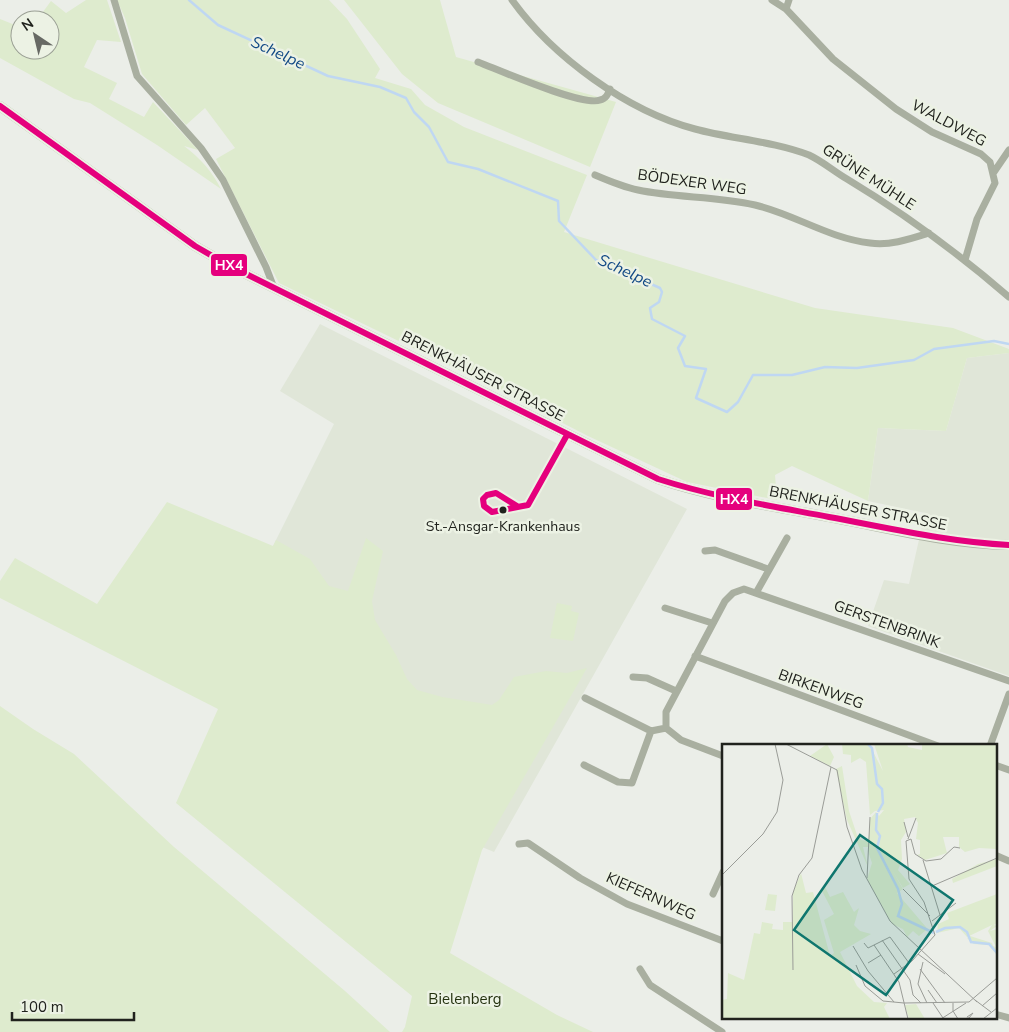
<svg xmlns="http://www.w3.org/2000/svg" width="1009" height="1032" viewBox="0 0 1009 1032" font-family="'Nunito Sans',sans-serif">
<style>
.built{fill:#e0e6d8}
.green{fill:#deebce}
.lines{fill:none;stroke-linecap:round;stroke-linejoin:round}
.stream{stroke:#bfd7f2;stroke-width:2.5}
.street{stroke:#a9afa0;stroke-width:7}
.primary{stroke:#aab1a1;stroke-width:10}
.bus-1-casing{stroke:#ecf2e4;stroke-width:10}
.bus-1{stroke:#e5007d;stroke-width:6}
.bus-dot{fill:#20221d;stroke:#ecf2e4;stroke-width:2}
.labels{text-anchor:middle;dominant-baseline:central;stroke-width:5;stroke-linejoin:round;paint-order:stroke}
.bus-label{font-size:14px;fill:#20221d;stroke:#ecf2e4}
.street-label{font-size:15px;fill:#20221d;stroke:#ecf2e4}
.park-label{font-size:15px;fill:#24310f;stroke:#ecf2e4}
.water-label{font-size:16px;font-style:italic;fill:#124985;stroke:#ecf2e4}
.inset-river{fill:none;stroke:#bfd7f2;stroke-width:2.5}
.inset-road{fill:none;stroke:#9a9c97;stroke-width:1}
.view{fill:#0f766e;fill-opacity:0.15;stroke:#0f766e;stroke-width:2.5}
.inset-edge{fill:none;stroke:#20221d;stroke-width:2.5}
.line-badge{stroke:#ecf2e4;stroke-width:2}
.badge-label{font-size:14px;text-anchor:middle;font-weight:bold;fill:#fff}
</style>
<rect width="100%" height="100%" fill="#ebeee8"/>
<path class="built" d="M320,324l367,185 -193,343 -74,-31 -147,-275 61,-122 -54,-33z
M1009,353v323l-141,-50 16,-46 25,4 16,-71 -57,-12 10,-73 68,3 21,-73z"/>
<path class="green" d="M86,0h21l14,42 -24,-2 -13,27 33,16 -8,16 35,18 9,-15 45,48 -14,-4c16,12 28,25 37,43l-64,-44 -67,-42 -16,-4 -74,-41v-39l20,8v23h30v-30h-13l14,-19 15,12z
M117,0h212l18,19 33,50 -5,9 36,11 14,16 39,22 123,48 -23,57 251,76 138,20 56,21v4l-42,5 -21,73 -68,-3 -10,73 -76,-35 -17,9 2,25 -90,-18 -99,-46 -111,-57 -198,-96 -63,-124 19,-11 -30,-40 -19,17 -44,-51 -17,-56z
M344,0h96l16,57 160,45 -26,65 -152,-64 -36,-29z
M167,502l106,44 3,-6 34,19 19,27 19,5 18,-53 17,13 -11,50 3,19 21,35 11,24 10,11 25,7 50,8 7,-5 15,-23 32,-6 21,2 20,-5 -105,182 -32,103 107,62 36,17h-191l3,-5 7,-31 -236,-193 42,-94 -218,-111v-17l15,-23 82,46z
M557,603l15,3 -1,5 8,2 -6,28 -23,-3z
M0,706l33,23 41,25 100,93 171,144 45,41h-390z"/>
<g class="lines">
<path class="stream" d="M189,0l29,25 110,51 52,11 26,11 8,14 15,15 19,35 30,7 80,32 1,20 37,39 64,28 2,4 -3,10 -9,6 2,11 33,17 -7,12 7,18 21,3 -10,29 31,14 11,-10 15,-27h39l33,-8 32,1 57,-8 20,-11 60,-8 15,3"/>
<path class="street" d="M114,0l23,76 64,72 22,32 43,87 8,21
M512,0c41,57 115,111 183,129 37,10 77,12 114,26 13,6 26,17 38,24 58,35 111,74 162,118
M772,0l14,9 47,50 63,50 36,23 49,22 9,8 5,21 -18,36 -12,41
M786,9l3,-9
M478,62c21,8 105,45 122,38 6,-1 8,-6 10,-11
M994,172l15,-22
M595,175c14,6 28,12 43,15 38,8 78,6 117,15 39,9 73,33 115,38 20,3 40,-4 59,-10
M705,551l10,-1 53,19
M756,593l31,-55
M665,608l47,15
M695,656l243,90
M633,677l14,1 29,13
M585,698l66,33
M666,728v-16l59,-111 8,-8 11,-4 265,92
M990,746l19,-52
M584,765l34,17 14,1 19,-52 15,-3 15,12 42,16
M995,765l14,5
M519,844l9,-1 52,35 47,26 96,37
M995,855l14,6
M713,894l10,-22
M640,969l10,16 72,47
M995,1014l14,4"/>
<path class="primary" d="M0,106l195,140 33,19 430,214c56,19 113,27 171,38 59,11 119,27 180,28"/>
<defs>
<path id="bus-1" d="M0,106l195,140 33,19 430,214c56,18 113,27 171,38 60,11 119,25 180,28
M517,506l-21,-13 -9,2 -4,4 1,7 8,6 36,-7 39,-70"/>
</defs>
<use href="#bus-1" class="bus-1-casing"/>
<use href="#bus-1" class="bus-1"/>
</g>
<circle class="bus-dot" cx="503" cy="510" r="4.5"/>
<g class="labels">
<g class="bus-label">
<text x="503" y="526">St.-Ansgar-Krankenhaus</text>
</g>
<g class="street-label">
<text transform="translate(949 123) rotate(28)">WALDWEG</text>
<text transform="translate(869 177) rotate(33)">GRÜNE MÜHLE</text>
<text transform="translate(692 182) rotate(8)">BÖDEXER WEG</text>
<text transform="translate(483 376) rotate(27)">BRENKHÄUSER STRASSE</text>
<text transform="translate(858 508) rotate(11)">BRENKHÄUSER STRASSE</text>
<text transform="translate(887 624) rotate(20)">GERSTENBRINK</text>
<text transform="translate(821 689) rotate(20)">BIRKENWEG</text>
<text transform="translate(651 896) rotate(24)">KIEFERNWEG</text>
</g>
<g class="park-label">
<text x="465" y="999">Bielenberg</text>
</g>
<g class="water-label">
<text transform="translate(278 53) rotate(25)">Schelpe</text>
<text transform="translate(625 271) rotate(25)">Schelpe</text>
</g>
</g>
<g transform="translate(722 744)">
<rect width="275" height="275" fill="#ebeee8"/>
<path d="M105,0l7,13 -4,9 -20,-10zM120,0h27l14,27 -9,-27h33l1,3 14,3v-6h75v105l-18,-1 -14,4 -6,-5v-10h-16l4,16 -22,7 -8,-5 3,-1v-14l-4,-1 2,-16 -3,-6 -11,2 2,13 -5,8 1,19 -4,11 12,14 -7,4 -11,-18 11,19 -6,4 34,40 -5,-3 -7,6 -6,-5 -6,6 -4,-8 -11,-5 -25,-45 5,-16 -4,-12 2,-32 6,-7 3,4 5,-6 -9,1 -5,4 -4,-53 -6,-4 -9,5v-8l-8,-1zM120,22l7,45 8,24 4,5 9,1 -2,6h-5l5,20 -21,-47 -11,-51zM275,115v7l-44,17 -1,-4 26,-15zM79,129l5,20 7,-1 17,64 4,-3 -10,-33 10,-6 -13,-25 4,-2 5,10 13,-5 11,20 5,-4 -5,17 6,6 11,3 -31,18 17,34 17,16 13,1 -3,4 6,12h-168v-19l5,-1 1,-26 16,7 10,-47 6,1 2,-12 11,2 -1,5 11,1v-8h10v-30zM46,150l9,1 -2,16 -10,-1zM275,150v29l-3,2 3,1 -7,5 7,-2v26l-8,-10 -15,-1 -7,-6 3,-2 22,7 1,3 3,1 -8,-16 4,-6 -25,12 -8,-9 -22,5 1,-9 11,-5 -2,-6zM194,260l9,15h-16l-4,-14z" fill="#deebce"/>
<path class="inset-river" d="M146,0l4,4 5,36 5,5 1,14 -5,9M155,69l-1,17 4,6 -3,12 21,41 4,15 -4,12 36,17M214,188l9,-4 15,-1 7,5 4,10 18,2 8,9"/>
<path class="inset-road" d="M64,0l51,26 10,57 15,43 28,51 87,81M182,78l4,15M186,95l8,-21M201,116l17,55M0,131l41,-41 14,-22 6,-32 -8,-36M145,134l3,-61M210,142l65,-28M181,145l27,27M210,177l24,-18M160,196l28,40 3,15 8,8M142,199l4,5 6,-3 25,37 9,37M152,201l16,-8 19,26M131,202l15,25 26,31M196,210l27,20M201,218l-5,22 9,19M146,219l13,-8M134,221l9,21 18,15 21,2 65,-1 28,-24M198,225l25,34M71,226l-1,-74 7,-21 13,-17 19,-91M172,230l18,-13 23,-26 -11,-33 -15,-23 -3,-38 5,-2 4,15 11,7 15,-2 13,-12 6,1M206,246l9,13M253,256l16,12M211,259l10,15M231,259v8l5,8M260,262l15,-13M219,275l25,-16M240,275l7,-1 4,-5 -6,4M261,275l14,-11"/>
<path class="view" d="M138,91l93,65 -67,95 -92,-65z"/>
<rect width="275" height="275" class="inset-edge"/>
</g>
<g class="line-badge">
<rect x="210" y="253" width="38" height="24" rx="5" fill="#e5007d"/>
<rect x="715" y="487" width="38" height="24" rx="5" fill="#e5007d"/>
</g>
<g class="badge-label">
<text x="229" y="270">HX4</text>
<text x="734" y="504">HX4</text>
</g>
<g transform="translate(35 35) rotate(325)"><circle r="24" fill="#ecf2e4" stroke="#9a9f94"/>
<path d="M0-4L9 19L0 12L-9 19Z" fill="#676964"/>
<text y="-8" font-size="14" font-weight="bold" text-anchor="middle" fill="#20221d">N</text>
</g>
<path d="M12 1012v8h122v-8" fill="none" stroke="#20221d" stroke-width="2.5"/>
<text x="20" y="1012" font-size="15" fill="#20221d" stroke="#ecf2e4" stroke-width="4" paint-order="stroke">100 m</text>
</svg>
